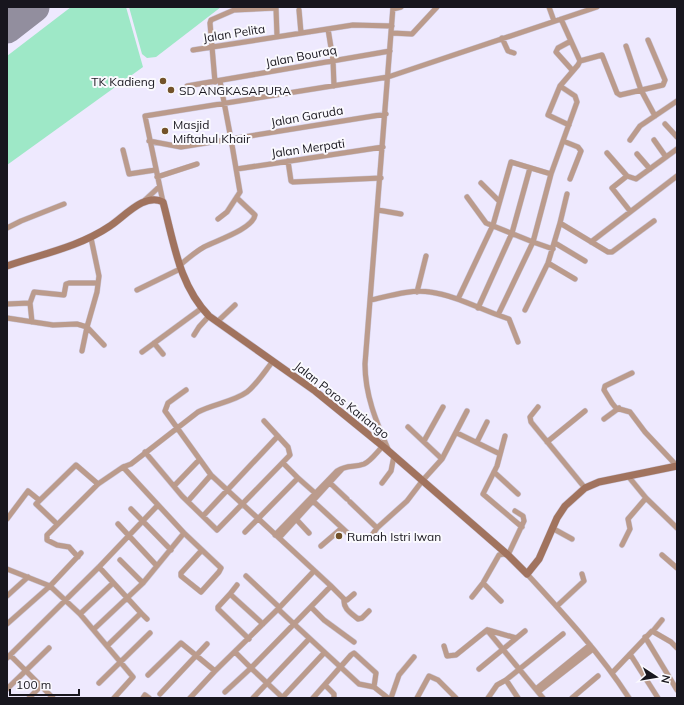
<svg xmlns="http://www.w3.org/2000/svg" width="684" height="705" viewBox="0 0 684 705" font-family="Mulish,sans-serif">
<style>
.green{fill:#9ee8c7}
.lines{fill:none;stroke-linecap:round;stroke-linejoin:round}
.runway{stroke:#928e9e;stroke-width:31}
.minor-casing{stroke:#ccc7da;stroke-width:6}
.secondary-casing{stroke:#ccc7da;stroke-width:8}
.minor{stroke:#bb9b8c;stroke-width:5}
.secondary{stroke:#a1735e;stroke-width:7}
.poi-dot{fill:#735229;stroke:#faf9fe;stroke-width:1.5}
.labels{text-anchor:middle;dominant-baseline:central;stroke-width:4;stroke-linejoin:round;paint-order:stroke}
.street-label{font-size:12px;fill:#18161e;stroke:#faf9fe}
.poi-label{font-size:12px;fill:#18161e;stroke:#faf9fe;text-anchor:start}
</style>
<rect width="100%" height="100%" fill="#eee9fe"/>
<path class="green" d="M71,7h55l17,60 -136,98v-109z
M129,7h92l-65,50 -9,1 -5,-4z"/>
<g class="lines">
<path class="runway" d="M7,28l27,-21"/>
<defs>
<path id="minor" d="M549,7l5,14
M393,9l8,-2
M299,10l2,23
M328,29l5,31 1,26
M392,33l20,1 25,-27
M502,38l6,13 6,2
M571,41l-13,7 -2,4 17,19
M626,46l15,44 14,26
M193,50l160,-25 39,1
M580,61l22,-6 15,38 3,2 43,-10 2,-5 -17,-40
M220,81l11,58 155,-25
M215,82l-5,-59 1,-3 23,-10 42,-2 1,28
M187,86l203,-35
M560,86l-12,29 21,10
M665,124l12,13
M630,140l10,-14 37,-25
M654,140l12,17
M149,141l32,6 50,-8 9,53 -13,20 -9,7
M563,141l15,6 3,4 -11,28
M123,150l6,24 26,-4
M607,153l20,23 9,3 41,-30
M637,154l13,15
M288,161l3,20 2,1 88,-4
M237,169l146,-22
M627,176l-15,12 18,23
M157,177l40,-13
M481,183l18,18
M567,194l-7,29 48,29h4l42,-31
M145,200l14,-13
M163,202l-18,-86 243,-39 209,-70
M378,210l23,4
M7,228l14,-7 43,-17
M591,242l86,-66
M555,243l30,18
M553,249l-20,-7 18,-68 26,-72 -2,-6 -15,-10 18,-21 2,-4 -19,-42
M548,263l27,16
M179,266c8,-7 16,-14 25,-19 11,-6 49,-18 51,-32l-18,-17
M137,290l43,-21
M417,292l9,-36
M458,299l35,-74 18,-63 40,12
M371,300c18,-4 40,-11 59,-8 23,3 46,15 68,23l35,-73 -47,-19 -19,-26
M30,303l4,-11 30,3 2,-11 3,-1h29
M7,304l23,-1 2,19
M478,308l34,-75 18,-65
M525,310l23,-47 12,-40
M498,315l11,4 9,23
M7,318l46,7 24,-1 10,3 10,-35 2,-16 -8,-38
M217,322l18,-17
M194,335l5,-8 10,-11
M154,343l9,11
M82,351l5,-24 17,18
M142,352l60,-44
M632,373l-27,13 -1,4 8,13 4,5 14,4 15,20 32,34
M186,390l-18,13 -3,8 46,64 120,111
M538,407l-8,10 1,5 54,66
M604,419l15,-11
M408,427l34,32
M457,433l43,21
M505,436l-8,30 -14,28 39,33
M424,441l19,-34
M477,442l10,-20
M547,442l38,-31
M388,449c-12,-28 -23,-54 -23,-85l28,-357
M145,452l37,44 35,34 73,-75 -2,-8 -24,-26
M283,463l15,15
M494,472l24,22
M628,476l18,22 31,30
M330,483l17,16
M382,483l9,-12 3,-15
M174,486l25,-26
M188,501l23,-26
M313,501l39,36 11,3 7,-2 7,-10 30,-27 16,-21 19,-21 25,-48
M350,502l27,26
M131,509l40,41
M203,516l75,-80
M7,519l21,-28 11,9
M296,519l13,14
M57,524l-21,-20 40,-39 22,19
M118,524l39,42
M552,528l20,11
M245,532l53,-54 17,15
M275,535l62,-64c11,-7 17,-3 27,-7 7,-3 13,-12 19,-18
M279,538l63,-69
M622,545l8,-16 -2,-10 18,-21
M321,546l21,-18
M202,550l-21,23v3l20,16 18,-20 2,-4 -37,-35 -61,-66 8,-3 67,-52c15,-8 35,-10 49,-20 10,-8 18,-21 26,-31
M662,555l15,13
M78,557l-9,-10 -12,-2 -10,-5v-5l51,-51 25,-17
M120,560l23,23
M99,567l42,46 -33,32
M7,569l43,17 30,28 53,63 -19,21
M527,574c36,39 73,79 102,124
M246,576l33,31
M483,583l18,18
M230,594l7,-9
M7,596l21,-19
M472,597l11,-14 16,-28 4,-1 5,1 16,-34 -1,-5 -8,-5
M344,599l3,1 7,-6
M557,606l27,-25 -2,-7
M311,607l13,13 30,22
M369,611l-7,7 -4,1c-7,-6 -15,-10 -14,-20l-13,-13 -37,38 65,60 15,3 14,11
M141,613l6,6
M80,614l33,-31
M7,624l43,-38 31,-33
M94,629l49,-46 41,-50
M487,630l56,68
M488,630l28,8
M653,631l9,-11
M645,637l32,53
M249,639l-31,-30v-2l12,-13 33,30
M444,646l3,10 9,-1 31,-25
M235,652l16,16 43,-44 -16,-15 36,-38
M630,654l28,44
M10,655l43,43
M7,658l92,-91 59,-62
M479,669l46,-38
M612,673l40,-42 19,11 6,6
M148,675l33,-32 34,28 63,-62
M506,680l12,18
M99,683l51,-50
M325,685l9,9v4
M7,689l42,-41
M536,689l54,-44
M225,692l26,-24 32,30
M538,692l55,-43
M160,694l47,-50
M29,698l12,-12
M143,698l2,-3 4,3
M190,698l25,-27
M253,698l56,-59
M282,698l42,-45
M313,698l38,-43 3,-2 22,20 -2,14
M391,698l8,-23 15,-18
M417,698l12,-22 9,4 18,18
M488,698l9,-13 9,-5 57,-46
M572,698l26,-22"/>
<path id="secondary" d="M7,266c35,-12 72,-19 103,-40 14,-9 35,-34 53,-24 11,41 16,83 46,114l106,75 70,57 123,107 19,19 12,-15 18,-41 8,-12 20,-18 14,-6 78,-16"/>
</defs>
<use href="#minor" class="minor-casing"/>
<use href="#secondary" class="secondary-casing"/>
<use href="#minor" class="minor"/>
<use href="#secondary" class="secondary"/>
</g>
<g class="poi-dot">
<circle cx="163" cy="81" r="4"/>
<circle cx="171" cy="90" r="4"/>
<circle cx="165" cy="131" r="4"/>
<circle cx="339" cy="536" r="4"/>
</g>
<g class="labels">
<g class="street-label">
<text transform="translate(234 33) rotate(-9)">Jalan Pelita</text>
<text transform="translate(301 56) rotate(-11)">Jalan Bouraq</text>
<text transform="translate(307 116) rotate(-10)">Jalan Garuda</text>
<text transform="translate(308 148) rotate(-8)">Jalan Merpati</text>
<text transform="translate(342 400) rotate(38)">Jalan Poros Kariango</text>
</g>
<g class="poi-label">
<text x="155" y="81" text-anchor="end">TK Kadieng</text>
<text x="179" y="90">SD ANGKASAPURA</text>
<text x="173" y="124">Masjid<tspan x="173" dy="14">Miftahul Khair</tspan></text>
<text x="347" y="536">Rumah Istri Iwan</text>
</g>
</g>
<rect width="684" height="705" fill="none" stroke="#18161e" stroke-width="16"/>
<g transform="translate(656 677) rotate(102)" stroke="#faf9fe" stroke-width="3" paint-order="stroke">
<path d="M0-3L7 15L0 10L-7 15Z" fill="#18161e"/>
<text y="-6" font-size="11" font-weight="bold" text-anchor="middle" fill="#18161e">N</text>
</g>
<path d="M10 689v6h69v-6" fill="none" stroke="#18161e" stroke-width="2"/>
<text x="16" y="689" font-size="12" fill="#18161e" stroke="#faf9fe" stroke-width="3" paint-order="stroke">100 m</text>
</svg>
